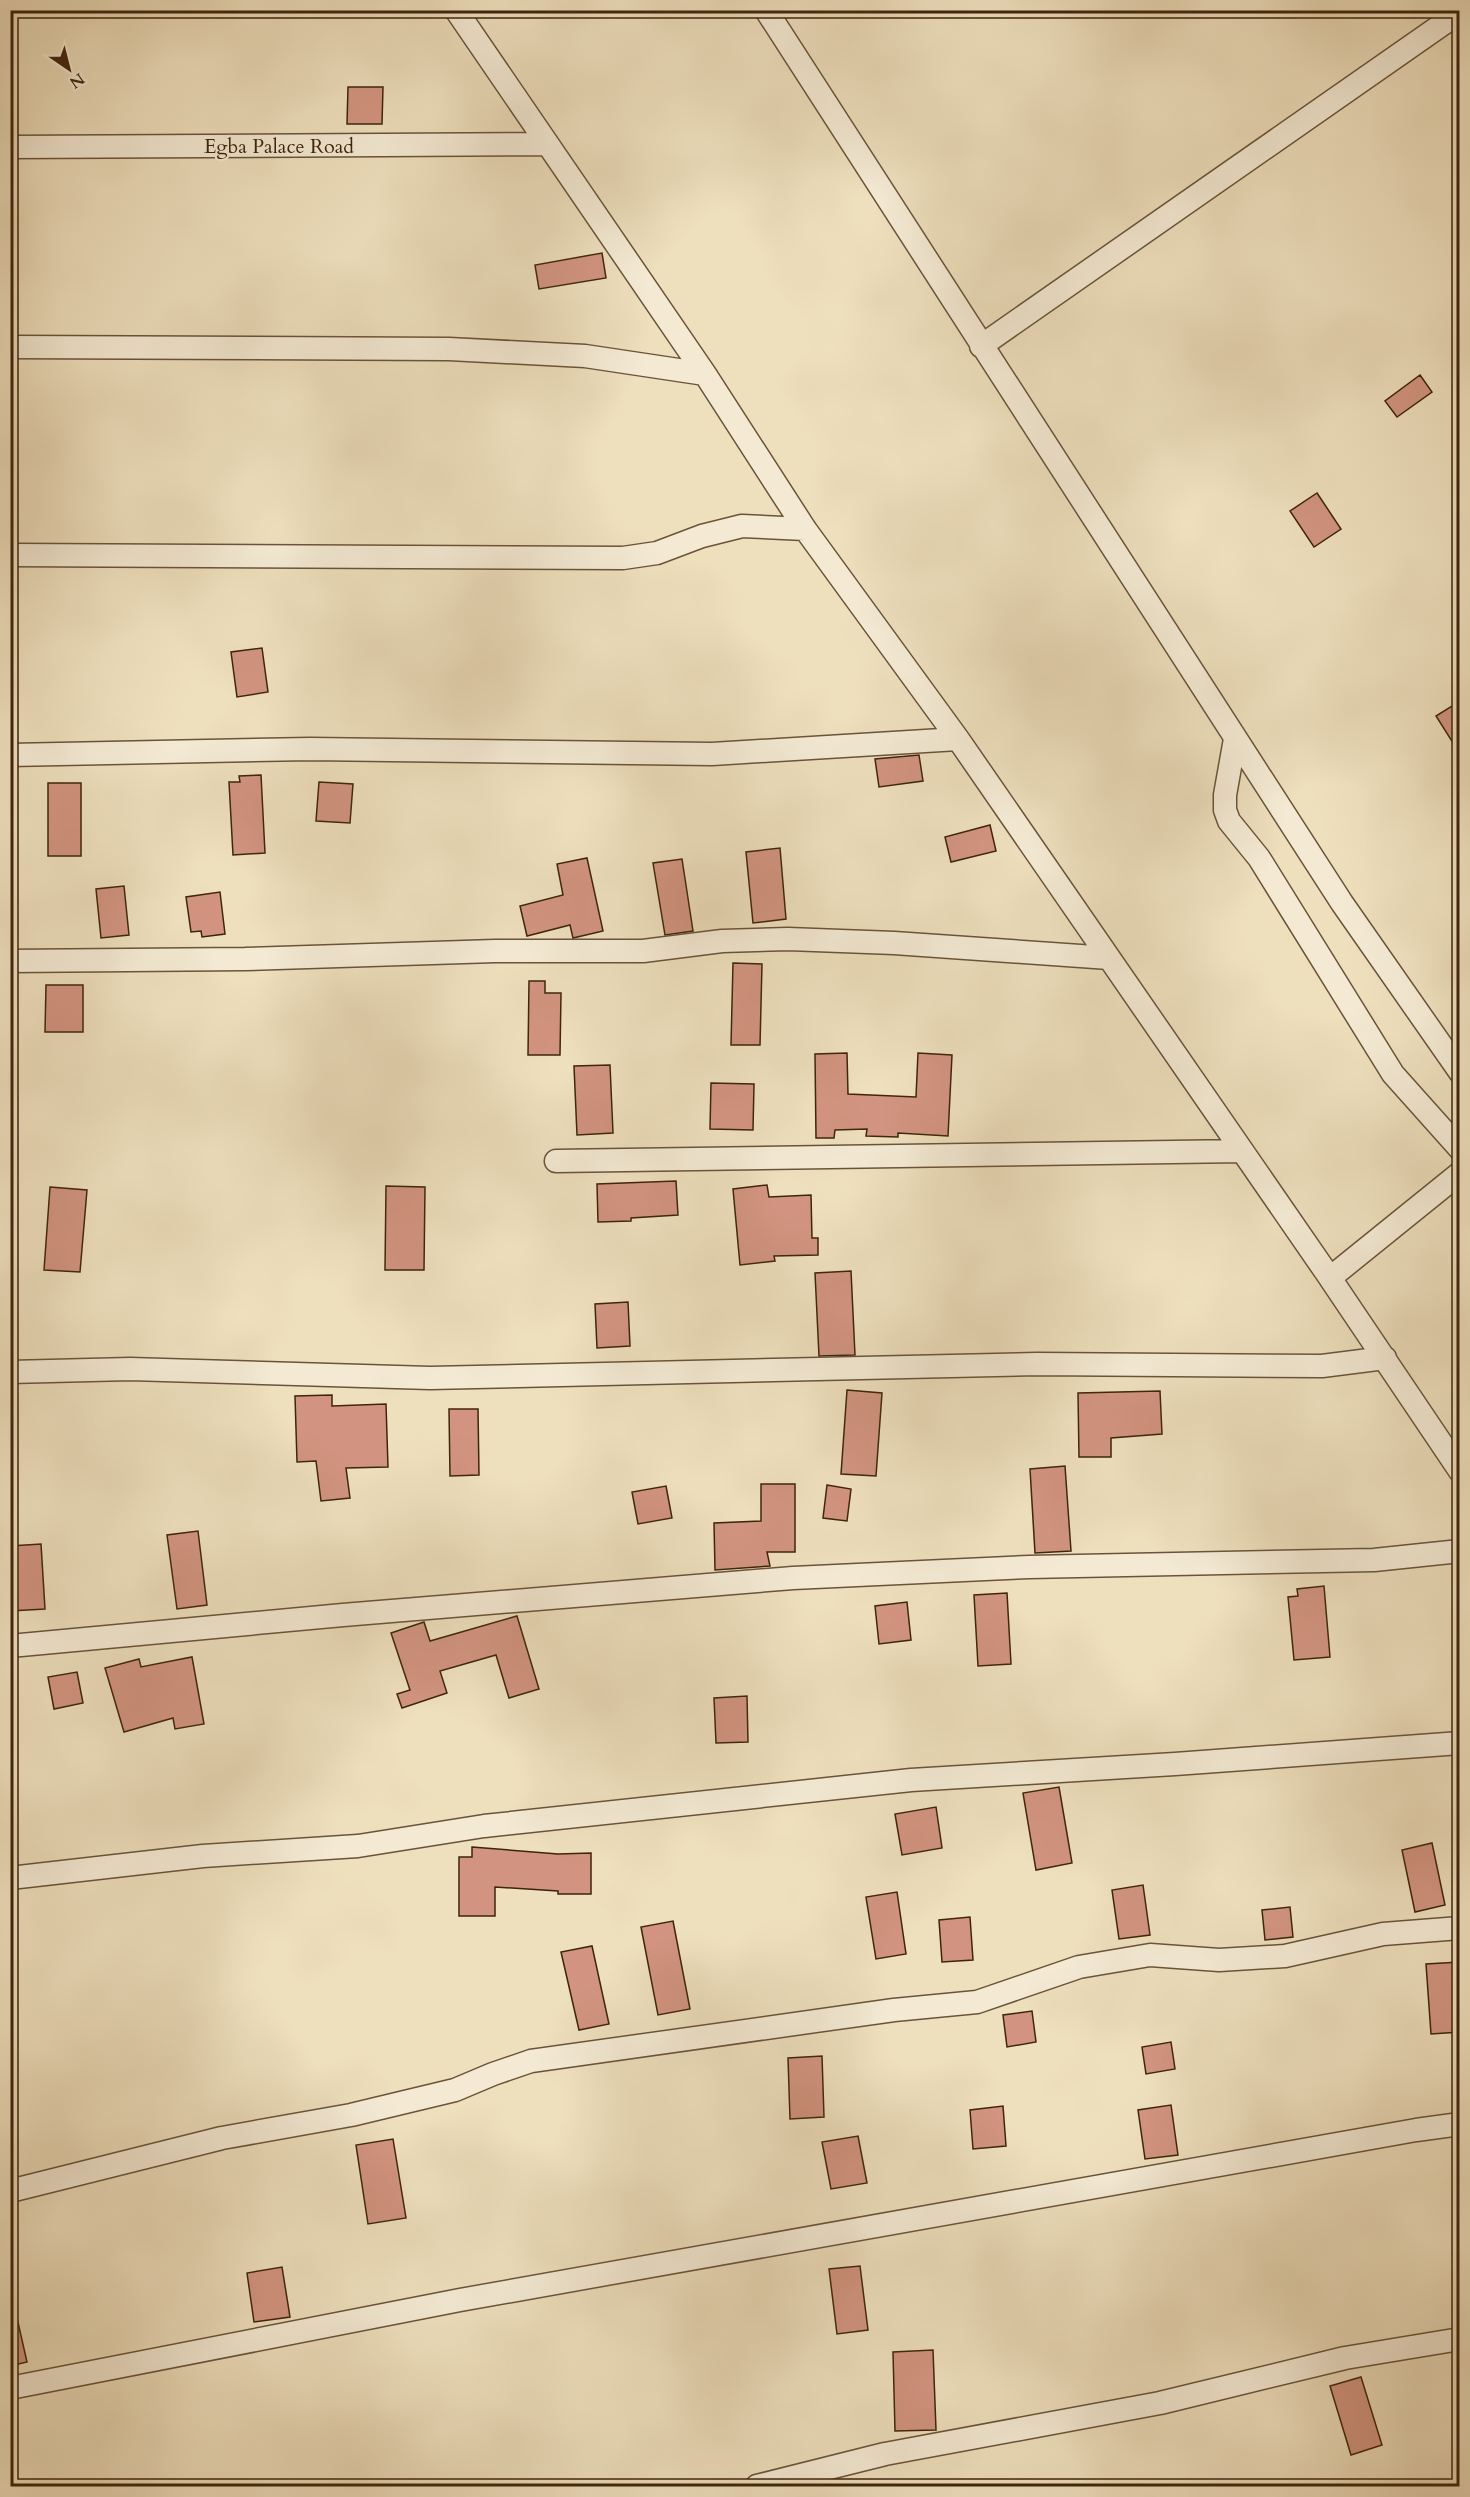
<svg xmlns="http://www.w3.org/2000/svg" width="1470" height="2497" viewBox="0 0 1470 2497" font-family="Cardo,serif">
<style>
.building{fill:#d29480;stroke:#3e250d;stroke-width:1.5}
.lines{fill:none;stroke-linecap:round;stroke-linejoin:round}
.street-casing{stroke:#6a5439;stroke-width:25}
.street{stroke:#f4ead4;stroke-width:22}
.labels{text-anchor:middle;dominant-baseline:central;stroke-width:4.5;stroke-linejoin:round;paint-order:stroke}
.street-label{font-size:20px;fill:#3e250d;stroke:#f4ead4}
</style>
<rect width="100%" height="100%" fill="#eedfbd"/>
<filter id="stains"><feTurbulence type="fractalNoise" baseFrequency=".00333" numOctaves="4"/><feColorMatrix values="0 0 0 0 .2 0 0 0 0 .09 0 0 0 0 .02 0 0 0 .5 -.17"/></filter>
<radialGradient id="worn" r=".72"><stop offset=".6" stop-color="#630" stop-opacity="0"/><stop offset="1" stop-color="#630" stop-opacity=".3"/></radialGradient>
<path class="building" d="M348,87h35l-1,37h-35z
M602,253l4,25 -67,11 -4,-24z
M1420,375l12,17 -35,25 -12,-16z
M1317,493l24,36 -27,18 -24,-36z
M262,648l6,44 -31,5 -6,-45z
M1460,701v53l-24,-38z
M919,755l4,26 -44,6 -4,-28z
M261,775l4,78 -32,2 -4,-73h11l-1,-6z
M319,782l34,2 -3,39 -34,-2z
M48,783h33v73h-33z
M990,825l6,26 -45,11 -6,-25z
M780,848l6,71 -33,4 -7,-71z
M587,858l16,73 -30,7 -3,-13 -43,11 -7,-30 43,-11 -6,-31z
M682,859l11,72 -28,4 -12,-72z
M124,886l5,49 -28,3 -5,-49z
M220,892l5,42 -23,3 -1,-6 -10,1 -5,-35z
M733,963l29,1 -2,81h-29z
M529,981h16v12h16l-1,62h-32z
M46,985h37v47h-38z
M847,1053l1,41 68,3 2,-44 34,2 -4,81 -50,-3v4l-32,-1 1,-7 -32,1 -1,8h-18l-1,-84z
M610,1065l3,68 -36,2 -3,-69z
M711,1083l43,1 -1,46 -43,-1z
M676,1181l2,34 -47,3v3l-33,1 -1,-38z
M767,1185l2,12 42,-2 1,43h6v17l-44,1 1,5 -35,4 -7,-76z
M386,1186l39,1 -1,83h-39z
M50,1187l37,3 -7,82 -36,-2z
M851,1271l4,84 -36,1 -4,-83z
M628,1302l2,44 -33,2 -2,-44z
M847,1390l35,3 -6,83 -35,-2z
M1160,1391l2,43 -51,4v19h-32l-1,-64z
M332,1395v11l54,-2 2,63 -42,1 4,30 -29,3 -5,-40 -19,1 -2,-66z
M449,1409h29l1,66 -29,1z
M1065,1466l6,85 -36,2 -5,-84z
M761,1484h34v68h-28l3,14 -55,4 -1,-47 47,-2z
M827,1485l24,4 -4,32 -24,-3z
M666,1486l6,32 -34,6 -6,-32z
M198,1531l9,74 -30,4 -10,-74z
M41,1544l4,65 -35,2v-65z
M1324,1586l6,71 -36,3 -6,-63 10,-1 -1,-7z
M1007,1593l4,71 -33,2 -4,-71z
M907,1602l4,38 -32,4 -4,-38z
M517,1616l22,73 -30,9 -13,-43 -56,16 7,22 -45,15 -5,-14 13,-4 -19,-57 33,-11 6,19z
M192,1657l12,67 -29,5 -2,-11 -49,14 -19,-64 34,-9 2,8z
M77,1672l6,31 -29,6 -6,-32z
M747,1696l1,46 -32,1 -2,-45z
M1059,1787l13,76 -36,7 -13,-77z
M936,1807l6,41 -40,7 -7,-41z
M1432,1843l13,62 -30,7 -13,-62z
M472,1847l86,7 33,-1v41h-33v-3l-63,-4v29h-36v-59h13z
M1143,1885l7,50 -31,4 -7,-49z
M897,1892l9,62 -30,5 -10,-62z
M1290,1907l3,30 -28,3 -3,-30z
M970,1917l3,43 -31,2 -3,-42z
M673,1921l17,88 -32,6 -17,-88z
M592,1946l17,78 -30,6 -18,-78z
M1460,1962v70l-29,2 -5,-70z
M1032,2011l4,31 -29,5 -4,-32z
M1171,2042l4,27 -29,5 -4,-27z
M822,2056l2,61 -34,2 -2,-61z
M1171,2105l7,50 -33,4 -7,-49z
M1003,2106l3,40 -33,3 -3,-39z
M858,2136l9,47 -36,6 -9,-47z
M393,2139l13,79 -38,6 -12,-79z
M860,2266l8,64 -31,4 -8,-65z
M282,2267l8,50 -36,5 -7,-49z
M17,2318l10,44 -17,4v-47z
M933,2350l3,80 -41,1 -2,-79z
M1361,2377l21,68 -31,10 -21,-69z"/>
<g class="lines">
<defs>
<path id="street" d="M456,10l249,364 100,155 153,210 372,539
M766,10l576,893 118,169
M10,147l537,-3
M981,346l479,-334
M10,347l439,2 136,7 120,18
M10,555l613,3 34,-5 45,-17 40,-10 63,3
M1235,739l-10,56v15l4,11 30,37 134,216 67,75
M10,755l300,-6 402,5 246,-15
M10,961l235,-2 250,-8h148l79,-10 66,-2 106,4 215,15
M556,1161l686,-10
M1460,1173l-130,105 130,193
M10,1372l120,-3 300,9 607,-14 285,2 63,-8
M10,1646l333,-31 450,-37 236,-11 345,-7 86,-9
M10,1878l193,-22 155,-10 126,-20 427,-46 264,-16 285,-21
M10,2191l212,-53 129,-23 104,-25 38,-16 38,-13 363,-51 83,-8 102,-35 71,-12 69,5 66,-4 98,-22 77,-6
M10,2388l450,-88 956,-170 44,-6
M757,2486l128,-32 275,-51 185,-45 115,-19"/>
</defs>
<use href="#street" class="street-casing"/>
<use href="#street" class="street"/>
</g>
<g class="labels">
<g class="street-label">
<text x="279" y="146">Egba Palace Road</text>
</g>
</g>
<rect width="1470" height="2497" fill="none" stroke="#eedfbd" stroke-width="36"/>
<rect x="12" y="12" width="1446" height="2473" fill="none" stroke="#3e250d" stroke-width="3"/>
<rect x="18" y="18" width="1434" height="2461" fill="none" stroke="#3e250d" stroke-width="1.5"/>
<g transform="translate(69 69) rotate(145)" stroke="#f4ead4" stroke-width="4.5" paint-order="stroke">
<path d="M0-4.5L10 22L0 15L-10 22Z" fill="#3e250d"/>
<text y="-9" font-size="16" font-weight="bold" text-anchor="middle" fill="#3e250d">N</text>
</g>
<rect width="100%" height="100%" filter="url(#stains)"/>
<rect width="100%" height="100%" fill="url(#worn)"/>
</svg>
